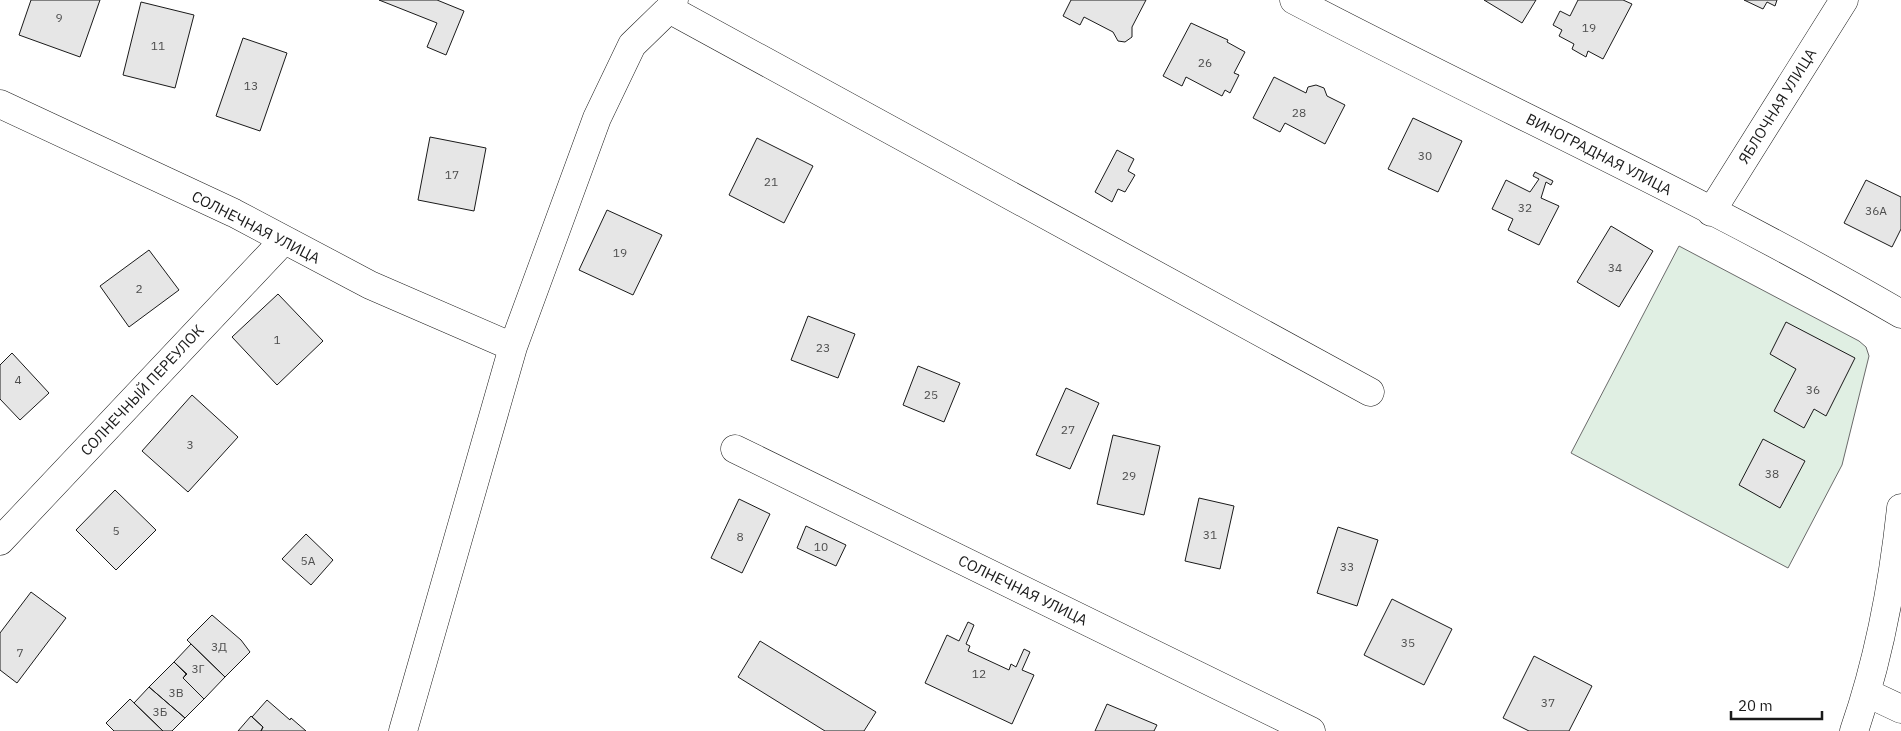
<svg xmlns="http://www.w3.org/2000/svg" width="1901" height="731" viewBox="0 0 1901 731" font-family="'IBM Plex Sans',sans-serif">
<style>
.green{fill:#e0efe3;stroke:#6a6a6a}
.building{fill:#e6e6e6;stroke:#1a1a1a}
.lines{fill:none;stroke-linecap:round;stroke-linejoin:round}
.minor-casing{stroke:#1a1a1a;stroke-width:29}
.minor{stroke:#fff;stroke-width:28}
.labels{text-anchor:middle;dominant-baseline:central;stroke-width:4;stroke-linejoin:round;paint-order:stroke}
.number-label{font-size:12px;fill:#4d4d4d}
.street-label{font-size:15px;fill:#1a1a1a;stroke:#fff}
</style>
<rect width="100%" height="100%" fill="#fff"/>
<path class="green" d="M1679,246l180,95 7,6 3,9 -27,109 -54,103 -217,-115z"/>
<path class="building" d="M31,0h69l-20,57 -61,-22z
M379,0h58l27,11 -18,44 -19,-8 10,-24z
M1071,0h75l-14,27v10l-7,5 -7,-1 -5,-9 -29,-15 -4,8 -17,-9z
M1484,0h52l-14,23z
M1578,0h45l9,4 -29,55 -15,-8 -2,6 -14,-8 2,-5 -15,-8 3,-6 -9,-5 7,-14 10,5z
M1744,0h33l-2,6 -8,-4 -4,7z
M141,2l53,13 -19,73 -52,-13z
M1191,23l37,17 -1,2 18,10 -11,21 5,2 -9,18 -5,-3 -3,6 -36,-19 -4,9 -19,-10z
M243,38l44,15 -27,78 -44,-15z
M1274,77l32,16 2,-6 8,-2 8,3 3,8 18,9 -20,39 -40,-21 -5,9 -27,-14z
M1413,118l49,23 -24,51 -50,-23z
M430,137l56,11 -12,63 -56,-11z
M757,138l56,28 -29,57 -55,-28z
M1117,150l17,9 -6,12 7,4 -10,17 -7,-3 -6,13 -17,-10z
M1535,172l18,9 -2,4 -5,-3 -5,16 18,8 -20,39 -31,-15 5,-11 -21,-10 14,-29 24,12 9,-13 -6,-3z
M1866,180l35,17v32l-9,18 -48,-24z
M607,210l55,25 -29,60 -54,-25z
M1611,226l42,25 -34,56 -42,-25z
M149,250l30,40 -50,37 -29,-41z
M278,294l45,47 -46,44 -45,-48z
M808,316l47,18 -17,44 -47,-18z
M1786,322l69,36 -29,58 -12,-7 -10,19 -30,-17 22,-42 -26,-15z
M12,353l37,40 -29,27 -20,-21v-34z
M918,366l42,17 -16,39 -41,-17z
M1066,388l33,15 -29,66 -34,-14z
M192,395l46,42 -50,55 -46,-41z
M1113,435l47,11 -16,69 -47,-11z
M1763,439l42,22 -25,47 -41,-23z
M115,490l41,40 -40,40 -40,-40z
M1199,498l35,8 -14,63 -35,-8z
M739,499l31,15 -28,59 -31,-15z
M806,526l40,19 -10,21 -39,-18z
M1338,527l40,13 -21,66 -40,-13z
M306,534l27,26 -22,25 -29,-26z
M31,592l35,26 -49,65 -17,-13v-37z
M1392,599l60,30 -28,56 -60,-30z
M212,615l29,25 9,12 -25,25 -38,-37z
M968,622l6,3 -8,19 4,2 -2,5 41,19 2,-6 5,3 8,-18 6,3 -8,18 12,5 -22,49 -87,-41 22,-48 12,6z
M760,641l116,71 -12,19h-39l-87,-54z
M191,644l34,33 -21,22 -21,-21 4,-4 -13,-12z
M1534,656l58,30 -23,45h-40l-26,-13z
M174,662l12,12 -3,4 21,21 -19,19 -36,-31z
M149,687l36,31 -13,13h-9l-29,-28z
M130,699l33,32h-49l-8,-8z
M267,700l23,20 1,-2 15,13h-45l2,-4 -11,-10z
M1107,704l50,21 -3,6h-59z
M251,716l12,11 -2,4h-23z"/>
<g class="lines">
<defs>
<path id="minor" d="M1294,0c202,106 410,199 607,314
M669,9l701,383
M0,104l234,109 136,72 143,62
M1711,212l133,-212
M735,449l576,282
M0,541l284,-301
M1867,693l34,16
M403,731l110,-384 84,-229 35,-73 37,-36 5,-9
M1854,731c25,-72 39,-147 47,-223"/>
</defs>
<use href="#minor" class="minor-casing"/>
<use href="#minor" class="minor"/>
</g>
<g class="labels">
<g class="number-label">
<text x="59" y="17">9</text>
<text x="1589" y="27">19</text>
<text x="158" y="45">11</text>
<text x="1205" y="62">26</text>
<text x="251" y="85">13</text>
<text x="1299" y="112">28</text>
<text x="1425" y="155">30</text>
<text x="452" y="174">17</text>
<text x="771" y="181">21</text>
<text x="1525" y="207">32</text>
<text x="1876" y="210">36А</text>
<text x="620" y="252">19</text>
<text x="1615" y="267">34</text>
<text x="139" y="288">2</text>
<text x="277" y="339">1</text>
<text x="823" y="347">23</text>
<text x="18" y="379">4</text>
<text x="1813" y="389">36</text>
<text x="931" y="394">25</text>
<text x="1068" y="429">27</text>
<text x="190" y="444">3</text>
<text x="1772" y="473">38</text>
<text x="1129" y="475">29</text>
<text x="116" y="530">5</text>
<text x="1210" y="534">31</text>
<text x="740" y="536">8</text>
<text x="821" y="546">10</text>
<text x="308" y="560">5А</text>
<text x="1347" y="566">33</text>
<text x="1408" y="642">35</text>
<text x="219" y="646">3Д</text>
<text x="20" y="652">7</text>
<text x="198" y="668">3Г</text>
<text x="979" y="673">12</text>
<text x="176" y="692">3В</text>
<text x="1548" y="702">37</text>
<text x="160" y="711">3Б</text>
</g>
<g class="street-label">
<text transform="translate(1777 106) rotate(-58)">ЯБЛОЧНАЯ УЛИЦА</text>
<text transform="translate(1599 154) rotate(27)">ВИНОГРАДНАЯ УЛИЦА</text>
<text transform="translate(256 227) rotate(27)">СОЛНЕЧНАЯ УЛИЦА</text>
<text transform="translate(142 390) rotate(-47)">СОЛНЕЧНЫЙ ПЕРЕУЛОК</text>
<text transform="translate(1023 590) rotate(26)">СОЛНЕЧНАЯ УЛИЦА</text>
</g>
</g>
<path d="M1731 711v8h91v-8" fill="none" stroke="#1a1a1a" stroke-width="2.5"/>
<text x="1738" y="711" font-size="15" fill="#1a1a1a" stroke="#ffffff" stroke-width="4" paint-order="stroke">20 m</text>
</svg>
